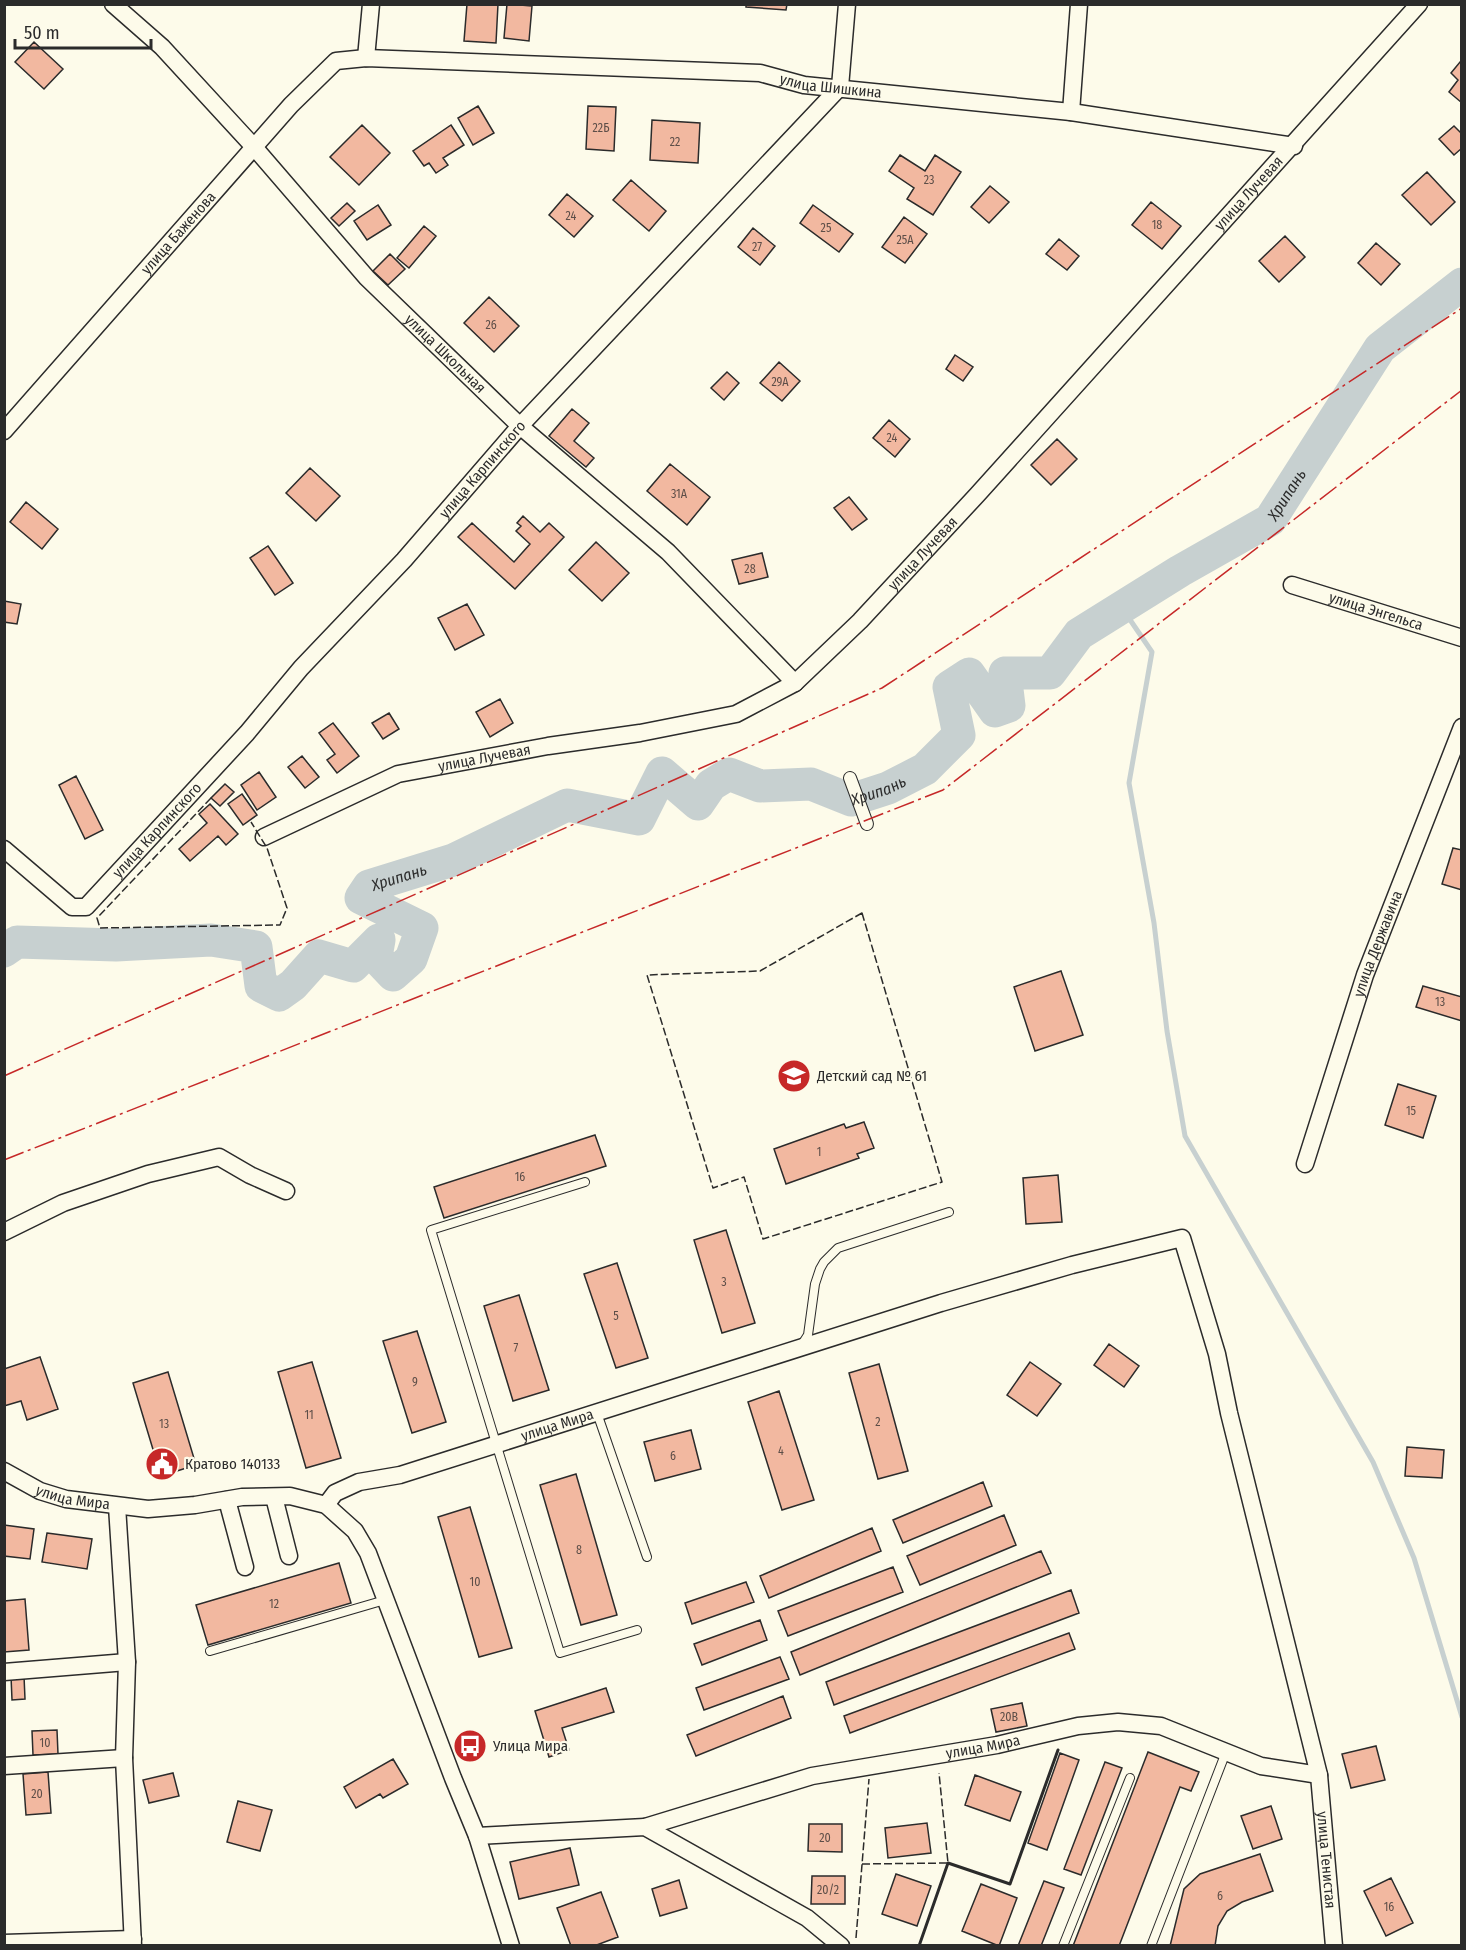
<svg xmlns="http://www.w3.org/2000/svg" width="1466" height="1950" viewBox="0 0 1466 1950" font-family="'Fira Sans Condensed',sans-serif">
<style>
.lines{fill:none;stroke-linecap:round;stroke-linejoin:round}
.stream{stroke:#c7d0d0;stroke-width:5}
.river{stroke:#c7d0d0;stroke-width:33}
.building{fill:#f2b8a0;stroke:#2b2b2b;stroke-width:1.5}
.service-casing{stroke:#2b2b2b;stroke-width:10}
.pedestrian-casing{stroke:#2b2b2b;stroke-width:14}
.minor-casing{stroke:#2b2b2b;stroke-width:19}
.service{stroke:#fdfbea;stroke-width:8}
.pedestrian{stroke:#fdfbea;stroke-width:12}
.minor{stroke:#fdfbea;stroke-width:16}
.fence{stroke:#2b2b2b;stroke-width:1.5;stroke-dasharray:8 3;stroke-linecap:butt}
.wall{stroke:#2b2b2b;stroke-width:3}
.power{stroke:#c62828;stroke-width:1.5;stroke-dasharray:21 4.5 3 4.5;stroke-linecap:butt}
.labels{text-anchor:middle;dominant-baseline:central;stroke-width:4.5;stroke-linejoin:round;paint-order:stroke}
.number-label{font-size:12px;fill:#5d4e48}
.street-label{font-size:15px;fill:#2b2b2b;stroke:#fdfbea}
.poi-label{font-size:15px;fill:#2b2b2b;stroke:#fdfbea;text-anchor:start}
.water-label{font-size:16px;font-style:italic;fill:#2b2b2b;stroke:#fdfbea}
</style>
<rect width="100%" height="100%" fill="#fdfbea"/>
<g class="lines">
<path class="stream" d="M1122,608l30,44 -23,131 25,140 13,108 18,105 188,326 41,96 48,159"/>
<path class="river" id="s1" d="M4,951l13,-9 99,3 95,-5 45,7 5,39 18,9 14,-10 26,-29 34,10 26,-26 -3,17 17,18 18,-16 11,-31 -61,-30 8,-12 84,-26 114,-55 72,14 23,-46 36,31 13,-19 18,-11 31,12 51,-2 40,16 37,-12 37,-19 34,-34 -10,-48 20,-13 26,37 14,-5 -4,-33h45l29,-39 101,-63 90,-51 110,-172 82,-64"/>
</g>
<path class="building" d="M467,4h31l-2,39 -32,-2z
M507,4l25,2 -3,35 -25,-3z
M746,4h41l-1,6 -40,-3z
M34,42l29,27 -19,20 -29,-27z
M1460,62l2,2v39l-13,-11 9,-12 -7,-7z
M478,106l16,27 -21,12 -15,-27z
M588,106l28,1 -2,44 -28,-2z
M652,120l48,3 -2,40 -48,-3z
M362,125l28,28 -31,32 -29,-28z
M451,125l13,20 -21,13 5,7 -12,8 -7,-10 -5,3 -11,-15z
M1454,126l8,8v14l-8,7 -15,-16z
M900,155l25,16 10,-16 26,17 -28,43 -26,-16 7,-11 -25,-17z
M1427,172l28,30 -24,23 -29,-30z
M631,180l35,31 -17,20 -36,-31z
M990,186l19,16 -20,21 -18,-16z
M567,194l26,22 -19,21 -25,-22z
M1151,202l30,24 -19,23 -30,-24z
M347,203l8,8 -16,15 -8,-8z
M378,205l13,20 -24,15 -13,-19z
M813,205l40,29 -14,18 -39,-29z
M904,217l23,17 -22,29 -23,-16z
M424,226l12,10 -27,32 -12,-10z
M753,228l22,18 -15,19 -22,-18z
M1285,236l20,21 -26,25 -20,-21z
M1059,239l20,17 -12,14 -21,-16z
M1376,243l24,21 -19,21 -23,-22z
M390,254l15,15 -17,16 -15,-14z
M489,297l30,29 -25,26 -30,-29z
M955,355l18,12 -10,14 -17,-12z
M779,362l21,19 -18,20 -22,-18z
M727,372l12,11 -15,17 -13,-12z
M572,409l17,14 -15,18 20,17 -8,9 -37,-31z
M889,420l21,19 -15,18 -22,-19z
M1057,439l20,20 -26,26 -20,-20z
M670,464l40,33 -23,28 -40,-34z
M310,468l30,28 -24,25 -30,-28z
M849,497l18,22 -15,11 -18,-22z
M26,502l32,27 -16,20 -32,-27z
M523,516l17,16 9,-9 15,14 -49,52 -57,-52 14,-14 42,39 16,-18 -14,-13 5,-5 -4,-3z
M596,542l33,31 -27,28 -33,-31z
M268,546l25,37 -18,12 -25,-37z
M762,553l6,24 -29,7 -7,-24z
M4,601l17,3 -4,20 -13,-2z
M467,604l17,31 -29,15 -17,-32z
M500,699l13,24 -23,14 -14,-25z
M389,713l10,16 -16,10 -11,-16z
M333,723l26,33 -22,17 -10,-13 8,-6 -16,-21z
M302,756l17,21 -14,11 -17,-21z
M259,772l17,25 -19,13 -16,-25z
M76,776l27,54 -18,9 -26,-54z
M225,784l9,8 -14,14 -9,-8z
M242,794l15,21 -14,10 -15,-21z
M210,804l28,30 -12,11 -8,-9 -28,25 -11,-12 28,-26 -8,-9z
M1453,848l9,2v40l-20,-6z
M1061,971l22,64 -48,16 -21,-64z
M1423,986l39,11v24l-46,-14z
M1398,1084l38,12 -13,42 -38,-13z
M864,1122l10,26 -17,6 2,4 -73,26 -12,-35 70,-25 2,4z
M595,1135l11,31 -162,52 -10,-31z
M1058,1175l4,47 -36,2 -3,-46z
M726,1230l29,93 -33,10 -28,-93z
M617,1263l31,95 -32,10 -32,-94z
M519,1295l30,95 -36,11 -29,-95z
M417,1331l29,91 -34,11 -29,-92z
M1109,1344l30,22 -15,21 -30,-22z
M40,1357l18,52 -31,11 -6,-19 -17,5v-37z
M312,1362l29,96 -35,10 -28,-96z
M1030,1362l31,22 -24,32 -30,-21z
M879,1364l29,107 -30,8 -29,-106z
M168,1372l28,93 -35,11 -28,-93z
M779,1391l35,109 -32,10 -34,-108z
M691,1430l10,39 -46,12 -11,-39z
M1407,1447l37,3 -2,28 -37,-2z
M576,1474l41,141 -36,10 -41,-140z
M983,1482l9,24 -89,37 -10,-23z
M470,1507l42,141 -33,9 -41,-140z
M1004,1515l12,30 -96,40 -13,-29z
M4,1525l30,4 -4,30 -26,-3z
M872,1528l9,23 -112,47 -9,-22z
M47,1533l45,6 -5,30 -45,-7z
M1041,1551l10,22 -251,102 -9,-23z
M339,1563l12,40 -143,42 -12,-40z
M893,1567l10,25 -115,44 -10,-25z
M746,1582l8,20 -62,22 -7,-21z
M1071,1590l8,23 -245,92 -8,-23z
M25,1599l4,51 -25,2v-51z
M760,1620l7,20 -65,25 -8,-21z
M1069,1633l6,16 -225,84 -6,-17z
M780,1657l9,22 -85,31 -8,-22z
M11,1676h13l1,23 -13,1z
M606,1688l8,24 -52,16 7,22 -20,7 -14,-46z
M783,1696l8,22 -95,38 -9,-21z
M1022,1703l5,23 -31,6 -5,-23z
M57,1730l1,24 -25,1 -1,-24z
M1376,1746l9,34 -34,8 -9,-34z
M1148,1752l51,20 -8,19 -11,-4 -61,159h-46z
M1060,1753l19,7 -32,90 -19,-7z
M393,1759l15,25 -25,14 -3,-4 -24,14 -12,-21z
M1105,1762l17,6 -41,107 -17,-6z
M48,1772l3,41 -25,2 -3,-41z
M173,1773l6,23 -30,7 -6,-23z
M975,1775l46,17 -11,29 -45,-16z
M238,1801l34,9 -12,41 -33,-9z
M1271,1806l11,33 -29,10 -12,-33z
M927,1823l4,30 -43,5 -3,-30z
M809,1824h33v28l-34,-1z
M570,1848l9,37 -60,14 -9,-37z
M1260,1854l13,37 -31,11 -15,9 -9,15 -3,20h-45l14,-57 16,-15z
M896,1874l35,12 -14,40 -35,-12z
M812,1876h33v28h-34z
M1391,1878l22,45 -27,13 -22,-45z
M679,1880l8,28 -27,8 -8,-27z
M1044,1881l20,7 -23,58h-23z
M981,1884l36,14 -18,48 -37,-15z
M601,1892l17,45 -24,9h-23l-14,-38z"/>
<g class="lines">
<defs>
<path id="service" d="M585,1182l-154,48 129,423 77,-23
M801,1346l7,-11 7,-51 5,-15 4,-7 14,-14 111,-36
M597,1413l50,144
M210,1651l175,-51
M1063,1946l67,-168
M1151,1946l75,-194"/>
<path id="pedestrian" d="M850,778l17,46"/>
<g id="minor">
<path id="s2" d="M113,4l49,43 92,100 113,131 153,148 148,126 127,131"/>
<path d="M366,58l5,-54"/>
<path d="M1071,112l8,-108"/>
<path id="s3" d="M4,431l287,-326 45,-44 30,-3 394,15 44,12 267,27 223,34"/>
<path id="s4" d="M1292,585l170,53"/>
<path id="s5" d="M264,837l134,-63 150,-28 92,-13 96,-19 59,-31 65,-62 117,-126 442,-491"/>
<path id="s6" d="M4,849l68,58h14l161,-174 54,-65 103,-108 116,-134 320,-339 7,-83"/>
<path id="s7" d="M1305,1164l60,-189 97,-248"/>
<path d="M4,1232l59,-29 85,-29 71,-17 31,18 36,16"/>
<path id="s8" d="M4,1471l36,20 26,8 82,10 47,-4 47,-8 48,-1 36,9 29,26 13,22 85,225 24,58 34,110"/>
<path d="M274,1497l15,59"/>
<path d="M227,1500l18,67"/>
<path id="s9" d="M326,1505l9,-12 24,-11 41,-7 541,-172 131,-38 110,-27 35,116 12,59 90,362 15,171"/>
<path d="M117,1506l10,156 -3,96 9,188"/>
<path d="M4,1672l123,-10"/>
<path d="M4,1766l120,-8"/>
<path id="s10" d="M645,1827l167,-51 185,-31 81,-19 40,-4 43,4 100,40 58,9"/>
<path d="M477,1836l168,-9 162,91 34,28"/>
<path d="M4,1943l129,-4"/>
</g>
</defs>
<use href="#service" class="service-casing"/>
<use href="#pedestrian" class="pedestrian-casing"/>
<use href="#minor" class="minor-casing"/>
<use href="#service" class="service"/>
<use href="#pedestrian" class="pedestrian"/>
<use href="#minor" class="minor"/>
<path class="fence" d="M211,798l-114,120 3,10 180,-3 7,-17 -20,-60 -16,-26
M862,913l80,269 -179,57 -19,-62 -31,11 -66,-213 113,-4z
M862,1864l86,-1 -9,-90
M856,1938l13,-159"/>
<path class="wall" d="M919,1946l29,-83 62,21 48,-134"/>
<path class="power" d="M4,1076l878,-388 580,-380
M4,1160l939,-370 519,-400"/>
</g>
<defs>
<symbol id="school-disc" viewBox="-11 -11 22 22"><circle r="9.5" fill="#c62828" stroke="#fdfbea"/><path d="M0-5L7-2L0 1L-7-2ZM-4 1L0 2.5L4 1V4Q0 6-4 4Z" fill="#fff"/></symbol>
<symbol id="civic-disc" viewBox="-11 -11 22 22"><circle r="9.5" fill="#c62828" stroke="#fdfbea"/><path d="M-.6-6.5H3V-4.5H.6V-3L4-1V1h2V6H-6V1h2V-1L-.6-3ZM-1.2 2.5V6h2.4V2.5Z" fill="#fff"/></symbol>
<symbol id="bus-disc" viewBox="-11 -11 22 22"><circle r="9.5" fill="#c62828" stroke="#fdfbea"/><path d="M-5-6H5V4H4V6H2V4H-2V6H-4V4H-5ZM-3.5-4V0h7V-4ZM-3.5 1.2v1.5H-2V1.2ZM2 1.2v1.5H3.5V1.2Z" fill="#fff"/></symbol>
</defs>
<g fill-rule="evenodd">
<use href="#school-disc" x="775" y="1057" width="38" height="38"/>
<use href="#civic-disc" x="143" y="1445" width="38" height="38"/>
<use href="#bus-disc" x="451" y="1727" width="38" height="38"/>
</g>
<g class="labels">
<g class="number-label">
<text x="601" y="128">22Б</text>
<text x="675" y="142">22</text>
<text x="929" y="180">23</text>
<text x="571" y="216">24</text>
<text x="1157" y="225">18</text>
<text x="826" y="228">25</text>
<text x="905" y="240">25А</text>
<text x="757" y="247">27</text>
<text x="491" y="325">26</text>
<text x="780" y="382">29А</text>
<text x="892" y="438">24</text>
<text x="679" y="494">31А</text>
<text x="750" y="569">28</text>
<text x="1440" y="1002">13</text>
<text x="1411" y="1111">15</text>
<text x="819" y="1152">1</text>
<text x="520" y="1177">16</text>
<text x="724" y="1282">3</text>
<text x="616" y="1316">5</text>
<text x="516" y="1348">7</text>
<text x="415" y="1382">9</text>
<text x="309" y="1415">11</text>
<text x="878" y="1422">2</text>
<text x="164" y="1424">13</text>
<text x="781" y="1451">4</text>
<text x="673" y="1456">6</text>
<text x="579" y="1550">8</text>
<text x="475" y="1582">10</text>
<text x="274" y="1604">12</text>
<text x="1009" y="1717">20В</text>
<text x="45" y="1743">10</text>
<text x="37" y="1794">20</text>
<text x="825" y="1838">20</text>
<text x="828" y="1890">20/2</text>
<text x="1220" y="1896">6</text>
<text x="1389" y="1907">16</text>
</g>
<g class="street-label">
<text stroke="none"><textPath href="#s3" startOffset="994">улица Шишкина</textPath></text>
<text stroke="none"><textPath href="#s5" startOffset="1226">улица Лучевая</textPath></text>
<text stroke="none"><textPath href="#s3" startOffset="264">улица Баженова</textPath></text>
<text stroke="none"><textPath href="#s2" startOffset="483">улица Школьная</textPath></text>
<text stroke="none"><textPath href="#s6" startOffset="694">улица Карпинского</textPath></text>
<text stroke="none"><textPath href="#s5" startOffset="740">улица Лучевая</textPath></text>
<text stroke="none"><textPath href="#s4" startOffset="88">улица Энгельса</textPath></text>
<text stroke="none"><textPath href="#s5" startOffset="236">улица Лучевая</textPath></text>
<text stroke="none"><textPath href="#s6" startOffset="208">улица Карпинского</textPath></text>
<text stroke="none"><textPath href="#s7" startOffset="232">улица Державина</textPath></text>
<text stroke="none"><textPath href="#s9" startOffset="248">улица Мира</textPath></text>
<text stroke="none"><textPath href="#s8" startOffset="75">улица Мира</textPath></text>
<text stroke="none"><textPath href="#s10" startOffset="348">улица Мира</textPath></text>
<text stroke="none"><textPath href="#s9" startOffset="1540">улица Тенистая</textPath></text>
</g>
<g class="poi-label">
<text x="817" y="1076">Детский сад № 61</text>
<text x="185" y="1464">Кратово 140133</text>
<text x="493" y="1746">Улица Мира</text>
</g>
<g class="water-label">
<text stroke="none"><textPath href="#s1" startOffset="1824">Хрипань</textPath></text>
<text stroke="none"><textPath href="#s1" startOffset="1212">Хрипань</textPath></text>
<text stroke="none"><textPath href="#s1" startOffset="656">Хрипань</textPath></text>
</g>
</g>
<rect width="1466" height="1950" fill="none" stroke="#2b2b2b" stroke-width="12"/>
<path d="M15 39v9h136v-9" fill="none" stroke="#2b2b2b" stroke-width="3"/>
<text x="24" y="39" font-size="18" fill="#2b2b2b" stroke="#fdfbea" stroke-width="4.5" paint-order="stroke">50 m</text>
</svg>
